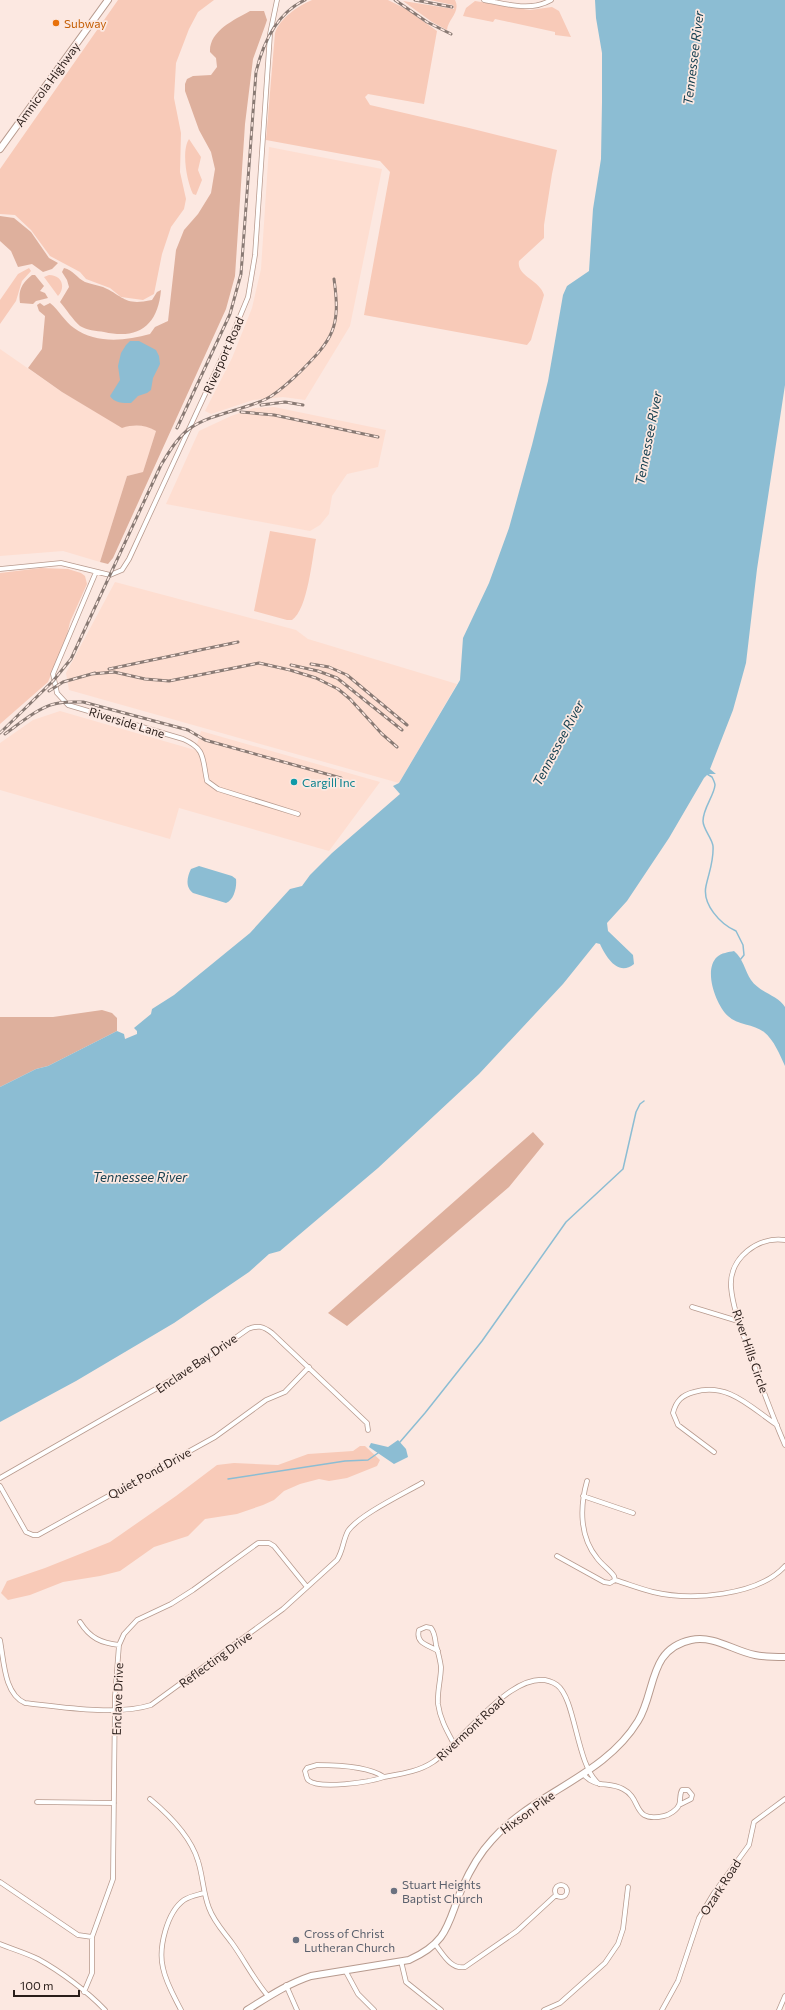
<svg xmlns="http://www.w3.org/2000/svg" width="785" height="2010" viewBox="0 0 785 2010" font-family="Commissioner,sans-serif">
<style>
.built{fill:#feded1}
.green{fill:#f8cab8}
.forest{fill:#deb09d}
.water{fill:#8cbdd3}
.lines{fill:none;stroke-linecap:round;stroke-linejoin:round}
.stream{stroke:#8cbdd3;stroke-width:1.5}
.minor-casing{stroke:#b79a8e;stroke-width:5.5}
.primary-casing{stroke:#b79a8e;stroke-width:8}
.minor{stroke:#fff;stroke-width:4}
.primary{stroke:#fff;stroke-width:6}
.rail-casing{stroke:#897a74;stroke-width:3}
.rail{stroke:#fce8e1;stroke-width:1.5;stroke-dasharray:4.5;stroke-linecap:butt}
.food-dot{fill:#e8710a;stroke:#fce8e1;stroke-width:1.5}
.culture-dot{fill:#0f9aa8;stroke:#fce8e1;stroke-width:1.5}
.worship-dot{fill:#6b7280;stroke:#fce8e1;stroke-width:1.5}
.labels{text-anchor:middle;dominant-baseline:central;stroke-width:3.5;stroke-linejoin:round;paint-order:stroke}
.food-label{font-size:12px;fill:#c56008;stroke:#fce8e1;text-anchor:start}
.street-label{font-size:12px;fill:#2a1e1a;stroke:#fce8e1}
.culture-label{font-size:12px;fill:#0d838f;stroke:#fce8e1;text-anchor:start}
.worship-label{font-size:12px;fill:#5b616d;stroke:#fce8e1;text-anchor:start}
.water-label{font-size:13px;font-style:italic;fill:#174151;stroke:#fce8e1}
</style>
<rect width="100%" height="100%" fill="#fce8e1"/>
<path class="built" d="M269,147l113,22 -32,157 -45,74 -22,-3 -30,3 -42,14 -6,-3 27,-53 20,-50 9,-39z
M0,349l62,43 60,35 9,-2 16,1 9,5 -13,41 -16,4 -27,86 -37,-11 -63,5z
M274,407l112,23 -8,37 -31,7 -15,22 -3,18 -9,11 -10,6 -144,-27 33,-73 32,-15 23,-8z
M115,582l181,48 12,9 149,45 -58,99 -330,-93 -3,-17z
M60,711l135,39 6,-19 179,51 -51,69 -150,-43 -9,31 -170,-49v-47l33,-23z"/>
<path class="green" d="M118,0h96l-16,12 -9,17 -13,34 -2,35 7,35 -1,39 6,27 -2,10 -13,18 -9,27 -8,40 -11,6 -22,-3 -11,-9 -24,-9 -6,-7 -30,-16 -19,-26 -16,-15 -15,-1v-45z
M312,0h76l18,9 31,22 -13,73 -56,-10 -3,3 5,8 99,23 88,22 -5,24 -8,51v13l-25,23c-3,15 21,19 25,34l-13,45 -4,5 -163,-30 26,-143 -10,-11 -114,-21 9,-107c5,-15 23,-27 37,-33z
M430,0h25c6,12 -7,19 -8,30l-15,-8 -29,-21 51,8 -1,-4z
M475,1l55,9 22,-3 7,4 12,26 -16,-2v-3l-60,-13 -2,3 -30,-6 3,-8z
M189,139l12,18 -3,13 4,10 -6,15 -3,-1c-6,-12 -12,-43 -4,-55z
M29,268l2,3 -9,10 -6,20 -16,23v-24l18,-26z
M49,275c13,0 17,12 9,21l-14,-19z
M270,531l46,8c-4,19 -8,70 -24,81h-5l-33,-9z
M41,568l27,1 13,4 4,3 2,8 -17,38 -3,13 -19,47 -48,42v-151z
M360,1446h5l15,14 -3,6 -30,12 -18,3 -10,-2 -19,5 -16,7 -10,9 -11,5 -26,9 -32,5 -17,17 -34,11 -34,24 -20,5 -37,6 -33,13 -22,5 -7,-7 6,-12 38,-13 65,-26 66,-46 41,-31 17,-2 44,2 30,-11 45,-3z"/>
<path class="forest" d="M250,11h14l3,9 -2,6 -12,33 -8,65 -10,152 -9,33 -113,249 -5,6 -8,-2 27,-86 16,-4 13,-41c-11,-6 -21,-7 -34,-3l-60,-36 -34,-24 14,-19 3,-33 -6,-5 -2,-6 3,-2 4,3 6,-3c9,7 15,19 24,25 22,16 51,13 76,6l5,-7 13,-6 8,-71 8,-20 14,-16 13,-21 4,-24 -4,-17 -12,-22 -14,-39v-7l2,-5 6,-3 18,-1 6,-8 -1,-9 -6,-6c-1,-21 24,-32 40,-41z
M0,216l14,2 17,14 18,26 9,5 -6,6 -9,3 -11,-8 -14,3 -7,-16 -11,-10z
M64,268c9,2 13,10 21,14 5,2 12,3 18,5 22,10 21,19 49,13l5,-8 4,-2c-3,35 -22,50 -57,42 -7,-1 -18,-2 -24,-6 -7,-6 -14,-17 -20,-24l9,-15 -2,-7 -5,-8z
M32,275h3l9,11 -4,5 5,2 3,5 -12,3 -3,3 -13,-1c-2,-13 2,-20 12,-28z
M102,1010l10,3 5,5v13l-69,35 -12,3 -36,18v-70h53z
M533,1132l11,12 -35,43 -162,139 -19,-13z"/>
<path class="water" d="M595,0h190v385l-28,184 -11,94 -13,47 -23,59 6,5h-8l-4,4 -35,60 -42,63 -20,22 1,8 25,24 1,9c-16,13 -28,-7 -34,-20l-4,-1 -33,41 -84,90 -101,94 -98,83 -11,3 -20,18 -75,51 -98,58 -76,41v-335l36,-18 12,-3 69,-35 7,3 1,5 12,-5v-3l-3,-3 17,-14 1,-5 22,-14 76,-62 40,-44 12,-3 8,-11 22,-22 68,-59 -7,-8 6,-3 61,-103 3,-42 26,-55 20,-55 23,-83 16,-64 15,-86 4,-9 22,-15 4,-62 8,-50 1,-57v-49l-6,-35z
M130,341h9l17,9 3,6 1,8 -7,14 -2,12 -4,3 -9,3 -7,7c-8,0 -17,0 -21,-7l10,-16 -2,-14 3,-13 5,-8z
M199,866l33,10 4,3c1,8 -2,21 -10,24l-33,-10c-8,-6 -6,-16 -2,-24z
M734,951c9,7 11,20 17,29 9,13 27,15 34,27v59c-5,-11 -11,-26 -21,-34 -10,-8 -27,-7 -36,-16 -12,-11 -25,-46 -11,-59 4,-4 12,-5 17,-6z
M398,1440l8,9 2,8 -14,7 -25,-17 2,-4 17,4z"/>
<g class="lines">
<path class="stream" d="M707,774l5,3c1,2 3,6 3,8 -1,11 -12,23 -12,36 0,8 9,17 10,25 1,15 -4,26 -7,40 -4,18 14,38 30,45l7,14 1,10 -4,5
M400,1442l25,-29 57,-72 84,-119 57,-53 13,-57 4,-8 4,-3
M228,1479l117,-18 23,-1 10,-7"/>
<defs>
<path id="minor" d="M484,0c23,4 46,12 67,0
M0,569l61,-6 49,12 12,-5 7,-11 102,-221 17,-41 7,-42 15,-221 7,-34
M96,572l-43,102 4,19 11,12 115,34c23,10 19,19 24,42l11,8 80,25
M785,1240c-27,-4 -56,18 -54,47 2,23 12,46 19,67 11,31 22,61 35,91
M692,1307l46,14
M714,1452l-36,-27 -5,-12c3,-12 9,-18 21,-21 34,-10 56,15 83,33
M0,1478l194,-111 54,-38c10,-4 15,-3 24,4l95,90 1,7
M587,1481c-7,25 -8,55 10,77 5,7 12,11 17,18l1,4
M0,1486l26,46 7,3h5l177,-98 51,-37 19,-8 24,-25
M583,1496l50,17
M557,1556l47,26 6,1 5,-3
M615,1580c13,4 26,9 38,12 38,9 105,4 132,-26
M80,1622c10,16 21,21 39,23
M0,1640c4,21 4,54 25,63 36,4 92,13 126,2l132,-96 54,-49c6,-9 6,-20 11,-29 11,-16 55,-37 74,-48
M438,1651c-9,-6 -23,-7 -19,-21l7,-3 5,1c4,5 4,11 5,17 2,7 4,14 5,22 0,12 -4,24 -3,37 2,15 9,27 16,40
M317,1765c19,0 51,1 67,12 -14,5 -65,13 -76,3 -2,-3 -2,-6 -3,-9l2,-3z
M583,1774c13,15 25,7 40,15 20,10 8,34 41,27 5,-1 13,-6 15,-11 2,-5 0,-10 3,-15h6l4,5 -1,4 -12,6
M384,1777c16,-3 34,-5 49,-15 28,-18 86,-104 124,-77 19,14 19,80 42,99
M150,1799c18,15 41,38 48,62 5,15 5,32 11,47 5,14 15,24 23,35 13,18 22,37 36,53
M37,1802l77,1
M0,1882l78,53 14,2
M555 1891a6 6 0 1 1 12 0a6 6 0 1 1-12 0Z
M0,1944c12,5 26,9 38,15 22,12 50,33 67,51
M435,1944c8,10 16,26 30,23l52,-36 39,-36
M401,1961l5,21 35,28
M345,1970l13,24 16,16
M286,1985l11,25
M84,1992l8,-19v-36l21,-58 2,-183 4,-51 5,-11 13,-14 34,-16 22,-14 65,-47h11l5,3 33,41
M181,2010c-7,-14 -15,-27 -18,-42 -5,-20 4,-56 21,-68 6,-4 13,-5 20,-7
M544,2010l16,-7 45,-40 13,-19 5,-15 5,-42
M662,2010l16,-29 21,-63 15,-25 35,-48 5,-23 31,-23
M779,2010l6,-14"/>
<path id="primary" d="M0,149l108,-149
M247,2010c21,-13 40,-26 64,-34l98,-16c40,-18 38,-36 53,-72 8,-18 17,-34 30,-48 42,-48 112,-63 146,-119 18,-29 10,-72 53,-81 23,-5 43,11 64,15 10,2 20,2 30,2"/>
</defs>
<use href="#minor" class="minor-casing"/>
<use href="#primary" class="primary-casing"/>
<use href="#minor" class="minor"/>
<use href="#primary" class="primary"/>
<defs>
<path id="rail" d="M395,0l32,22 24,12
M415,0l37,7
M261,405l24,-3 18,3
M241,412l33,3 104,22
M177,428l53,-114 11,-40 15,-202c7,-29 21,-59 49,-72
M311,664l18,3 18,8 60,50
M291,665l27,6 19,7 65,52
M109,669l129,-27
M91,674l23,-2 31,7 24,2 90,-18 31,7 26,8 22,11 12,10 32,35 15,13
M49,691l14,-9 32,-9
M0,733l53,-52 18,-22 90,-194c8,-13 16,-27 28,-36 23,-16 52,-18 77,-30 12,-6 23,-17 33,-26 34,-34 42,-45 35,-94
M5,734c14,-10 33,-26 49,-30 10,-3 19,-2 29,-2l105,28 17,10 136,38"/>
</defs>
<use href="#rail" class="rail-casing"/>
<use href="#rail" class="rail"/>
</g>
<circle class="food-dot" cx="56" cy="23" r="4"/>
<circle class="culture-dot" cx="294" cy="782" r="4"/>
<g class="worship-dot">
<circle cx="394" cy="1891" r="4"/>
<circle cx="296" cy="1940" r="4"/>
</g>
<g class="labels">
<g class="food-label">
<text x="64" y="23">Subway</text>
</g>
<g class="street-label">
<text transform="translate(47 84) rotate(-54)">Amnicola Highway</text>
<text transform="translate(223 355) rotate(-66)">Riverport Road</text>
<text transform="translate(127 722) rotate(17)">Riverside Lane</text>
<text transform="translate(751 1351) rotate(71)">River Hills Circle</text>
<text transform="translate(196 1363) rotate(-34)">Enclave Bay Drive</text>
<text transform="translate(149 1473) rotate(-29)">Quiet Pond Drive</text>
<text transform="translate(215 1659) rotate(-36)">Reflecting Drive</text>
<text transform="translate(117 1699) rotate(-88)">Enclave Drive</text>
<text transform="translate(470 1728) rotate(-43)">Rivermont Road</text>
<text transform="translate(527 1812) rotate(-36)">Hixson Pike</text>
<text transform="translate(720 1887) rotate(-57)">Ozark Road</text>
</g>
<g class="culture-label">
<text x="302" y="782">Cargill Inc</text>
</g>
<g class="worship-label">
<text x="402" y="1884">Stuart Heights<tspan x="402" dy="14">Baptist Church</tspan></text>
<text x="304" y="1933">Cross of Christ<tspan x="304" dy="14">Lutheran Church</tspan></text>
</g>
<g class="water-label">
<text transform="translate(693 58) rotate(-83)">Tennessee River</text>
<text transform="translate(648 438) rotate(-79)">Tennessee River</text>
<text transform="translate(558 743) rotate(-62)">Tennessee River</text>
<text x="140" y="1177">Tennessee River</text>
</g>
</g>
<path d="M14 1990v6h65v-6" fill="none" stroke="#2a1e1a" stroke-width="2"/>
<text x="20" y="1990" font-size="12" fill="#2a1e1a" stroke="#fce8e1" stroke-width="3" paint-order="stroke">100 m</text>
</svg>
